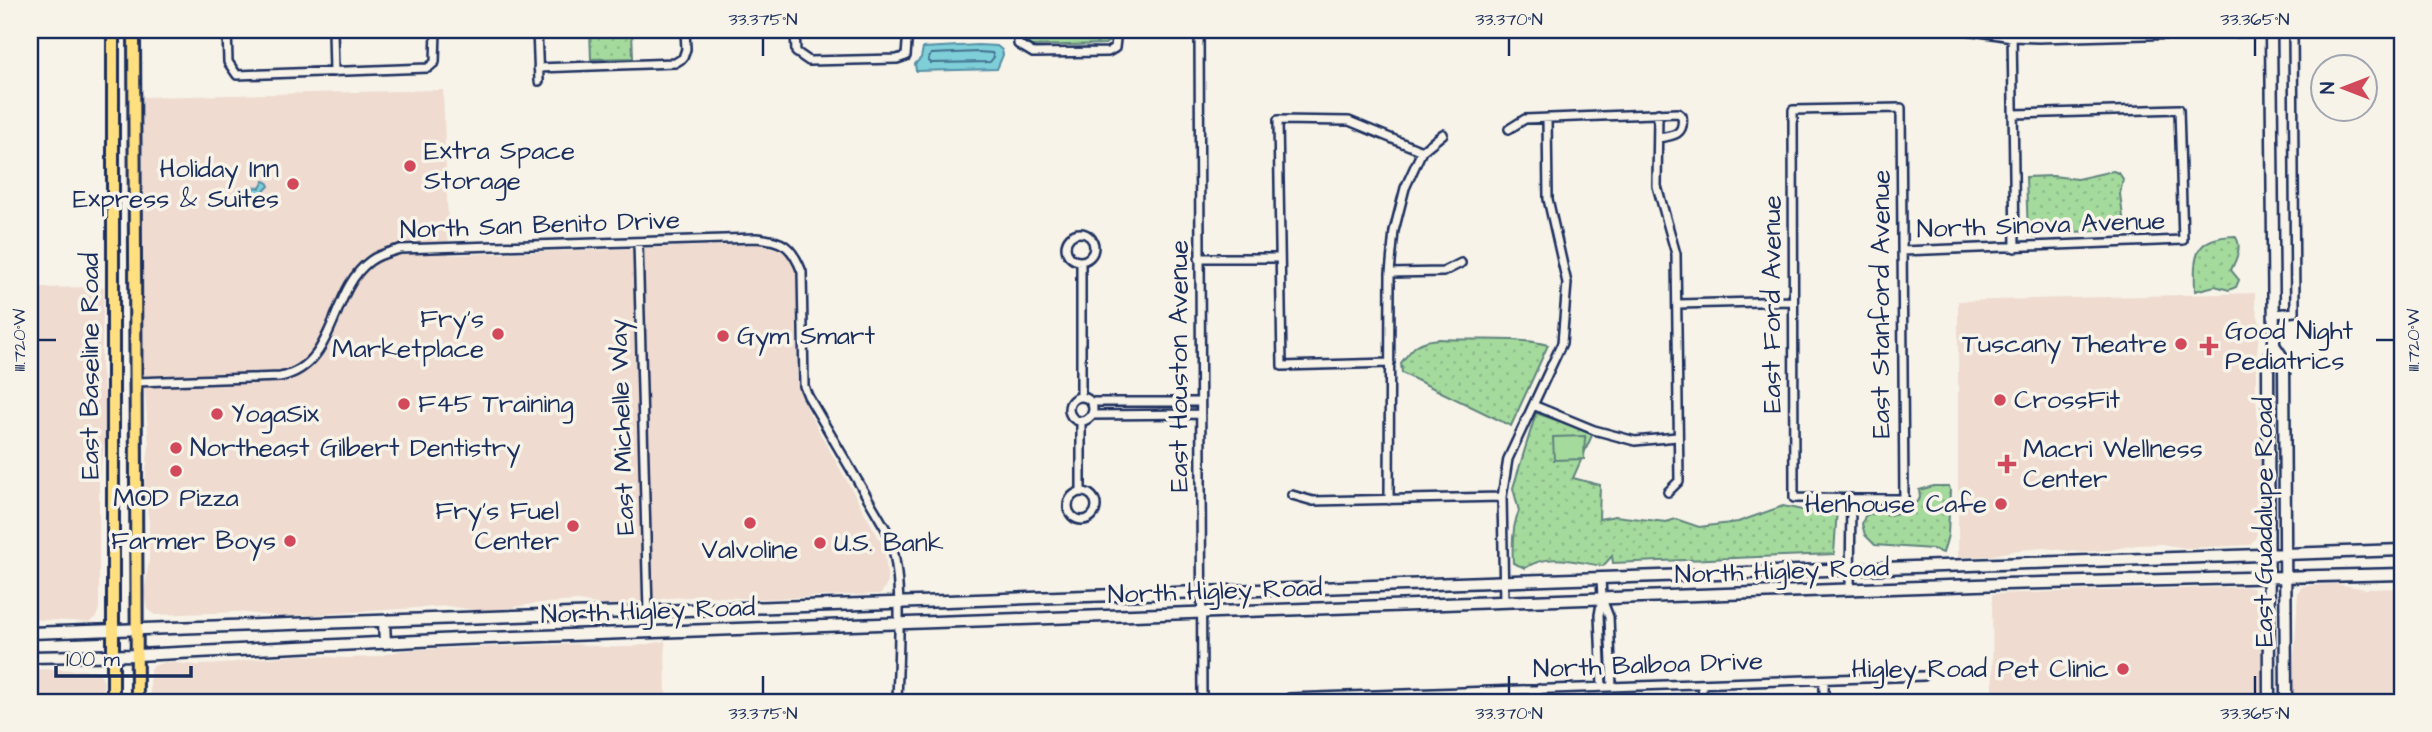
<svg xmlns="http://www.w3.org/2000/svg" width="2432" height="732" viewBox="0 0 2432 732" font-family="'Architects Daughter',sans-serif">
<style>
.built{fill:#efdbd0}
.grass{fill:url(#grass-dots);stroke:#60847e;stroke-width:2}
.garden{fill:#a5da9d;stroke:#60847e;stroke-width:2}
.water{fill:#7ecfd8;stroke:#568fa7;stroke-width:2}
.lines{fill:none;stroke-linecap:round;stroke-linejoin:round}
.shore{stroke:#436f8f;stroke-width:2}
.street-casing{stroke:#1b2f5e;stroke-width:12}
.secondary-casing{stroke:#1b2f5e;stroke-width:15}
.primary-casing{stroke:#1b2f5e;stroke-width:16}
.street{stroke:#f7f3e8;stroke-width:7}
.secondary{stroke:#f7f3e8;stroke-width:10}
.primary{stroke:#ffdf80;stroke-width:10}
.ticks{fill:none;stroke:#1b2f5e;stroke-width:2.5}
.poi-dot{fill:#d1495b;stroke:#f7f3e8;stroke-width:2.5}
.labels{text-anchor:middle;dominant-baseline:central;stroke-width:7;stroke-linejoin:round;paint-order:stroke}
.poi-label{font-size:26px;fill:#1b2f5e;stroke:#f7f3e8;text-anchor:start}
.street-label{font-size:26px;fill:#1b2f5e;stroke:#f7f3e8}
.neatline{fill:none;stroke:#1b2f5e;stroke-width:2.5}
.ticks-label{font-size:18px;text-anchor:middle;fill:#1b2f5e}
</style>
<defs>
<pattern id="grass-dots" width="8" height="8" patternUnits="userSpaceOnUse" patternTransform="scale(1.75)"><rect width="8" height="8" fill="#a5da9d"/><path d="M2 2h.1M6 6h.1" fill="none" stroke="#8dbb8a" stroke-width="1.8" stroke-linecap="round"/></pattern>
</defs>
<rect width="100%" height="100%" fill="#f7f3e8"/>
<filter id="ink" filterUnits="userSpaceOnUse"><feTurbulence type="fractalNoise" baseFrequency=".0143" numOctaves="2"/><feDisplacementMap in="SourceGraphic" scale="14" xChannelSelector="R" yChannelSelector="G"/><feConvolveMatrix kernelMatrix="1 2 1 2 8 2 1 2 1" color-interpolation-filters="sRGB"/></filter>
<g filter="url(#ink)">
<path class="built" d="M443,90l6,165 315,-11 19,8 8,6 5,11 1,112 5,18 17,32 65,116 4,35 -7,12 -127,5 -45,-3 -41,2 -37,6 -28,1 -25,-4 -46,3 -34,6h-23l-28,-4 -168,11 -41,-5 -83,3 -8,-6 -3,-16 5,-31v-41l-5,-32 5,-44 -6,-79v-269z
M104,287l-3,77 4,36v42l-6,35v132l-3,8 -7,5 -59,-3v-331z
M2255,293v12l5,19 -4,36v36l5,67 -5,45 1,25 -2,6 -6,6 -63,3 -25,-4 -25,1 -27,5 -29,2 -36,-4 -26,2 -30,6 -30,1v-256z
M2337,584l28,5 37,-1v114h-110l6,-110 5,-6z
M2246,587l7,1 8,9v105h-268l-1,-108z
M665,641l1,61h-516v-32l4,-4 11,-4 33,3 25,-1 31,-5 48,-4 43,3 28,-1 32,-7 172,-6 28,3h26z
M30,669l64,1 6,4 4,8 -2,20h-72z"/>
<path class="grass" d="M590,30h42l1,28 -42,1z
M1023,30h89l-1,10 -6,4 -74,2 -8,-7z
M2113,171l6,2 4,6 -3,15 4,31 -4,5 -76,3 -5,3h-11l-2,-59 27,-1 24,3z
M2235,236c8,10 1,24 -4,34l8,10 -3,7 -7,3 -14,-4 -20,5c-1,-35 -2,-54 40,-55z
M1439,339c36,2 74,-3 109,6l-37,81 -109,-53 -1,-10c13,-17 16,-22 38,-24z
M1536,413l57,20 -20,45 27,7 -1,34 16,-3 51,6 10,-3 23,8 39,-5 45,-16 24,5 30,-3 -3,46 -221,9 -1,-7 -9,10c-28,-4 -53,-14 -78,2l-12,-5c-1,-17 -1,-37 6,-52l-6,-23z
M1934,486h15l1,4 -2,45 -5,18 -11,-4 -57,-4 -10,-10 -3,-11 3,-8 14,-7 10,6c14,-3 22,-6 31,-17l-1,-8z"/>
<path class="garden" d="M1585,436l-1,23 -30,1 -1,-23z"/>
<path class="water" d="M1038,30h62l-8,3 -50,2 -4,-2z
M978,45l19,1 5,4 1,5 -6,14 -81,2 -1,-7 6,-6 2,-10z
M264,181l3,1 2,4c-7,8 -20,15 -30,11l1,-7 7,2 6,-5 7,1z"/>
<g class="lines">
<path class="shore" d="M978,52l14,1 2,4 -4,5 -59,1 -3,-3 3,-6z"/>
<defs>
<path id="street" d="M227,30l1,32 9,13 191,-7 7,-6 1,-32
M333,30l1,42
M537,30l2,51
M795,30l1,22 13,9 88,-2 9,-3 2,-26
M1018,30v14l15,9 75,-1 7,-4 2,-18
M1199,30l3,672
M1967,30l45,7 26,1 250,-7 114,-1
M2012,30l3,218
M538,68l137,-5 8,-5 3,-9 -1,-19
M1901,108l3,391 -110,-1 -1,-388z
M1658,113l-1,73 19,68 3,227 -11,11
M1509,129l16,-10 153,-6 4,3c3,19 -9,20 -24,22
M1066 247a14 14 0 1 1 28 0a14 14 0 1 1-28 0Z
M638,242l10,369
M1902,251l281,-11 -4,-131 -165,5
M1199,258h81
M1081,262v135
M1390,273l53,-1 18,-9
M1678,304l115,-3
M2274,314l21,-2 -2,-282
M1390,363l-108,3 -4,-246 71,1 73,30
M136,382l144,-5c58,-12 49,-86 90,-116 9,-7 20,-9 30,-12l356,-11c27,2 36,8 46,34l2,114 4,10 79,135c18,39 11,126 10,171
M1069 409a12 12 0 1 1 24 0a12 12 0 1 1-24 0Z
M1091,402h109
M1533,405l61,25 41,11 42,-4
M1092,415l108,-1
M1081,491v-69
M1068 506a14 14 0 1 1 28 0a14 14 0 1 1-28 0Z
M1292,495l21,6 189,-4
M1389,500l1,-227 4,-42 11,-43 17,-37 21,-17
M1601,578l1,20 -3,17 3,72
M1850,590l1,-92
M1602,599l7,18 3,70
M1504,602l-2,-105 6,-38 54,-116 5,-60 -19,-84 -1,-81
M1824,680v22
M1702,684v18
M1539,689v13
M1014,702l93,-3 15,3
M1290,702l-1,-4 635,-22"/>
<path id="secondary" d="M2274,345l10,15 2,342
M384,621l1,22
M30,633l2372,-83
M30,657l107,-2 322,-16 1546,-55 397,-10
M2269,702l-1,-343 6,-14 -3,-315"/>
<path id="primary" d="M134,30l3,672
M113,702v-672"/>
</defs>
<use href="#street" class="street-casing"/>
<use href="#secondary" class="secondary-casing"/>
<use href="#primary" class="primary-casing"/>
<use href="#street" class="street"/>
<use href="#secondary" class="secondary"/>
<use href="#primary" class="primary"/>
</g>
</g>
<path class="ticks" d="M763,38v18M1509,38v18M2255,38v18M38,340h18M2376,340h18M763,676v18M1509,676v18M2255,676v18"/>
<g class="poi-dot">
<circle cx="410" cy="166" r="7"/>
<circle cx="293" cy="184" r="7"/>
<circle cx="498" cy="334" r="7"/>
<circle cx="723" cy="336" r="7"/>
<circle cx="2181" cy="344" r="7"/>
<path d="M2205.5 335.5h7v7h7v7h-7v7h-7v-7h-7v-7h7z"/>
<circle cx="2000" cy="400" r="7"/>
<circle cx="404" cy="404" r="7"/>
<circle cx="217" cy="414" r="7"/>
<circle cx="176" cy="448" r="7"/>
<path d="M2003.5 453.5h7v7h7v7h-7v7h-7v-7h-7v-7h7z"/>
<circle cx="176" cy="471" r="7"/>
<circle cx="2001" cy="504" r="7"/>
<circle cx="750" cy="523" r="7"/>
<circle cx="573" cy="526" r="7"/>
<circle cx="290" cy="541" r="7"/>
<circle cx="820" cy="543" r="7"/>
<circle cx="2123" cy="669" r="7"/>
</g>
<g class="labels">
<g class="poi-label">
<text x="424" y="151">Extra Space<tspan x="424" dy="30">Storage</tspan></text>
<text x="279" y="169" text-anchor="end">Holiday Inn<tspan x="279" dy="30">Express &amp; Suites</tspan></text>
<text x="484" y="319" text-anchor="end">Fry's<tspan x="484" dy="30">Marketplace</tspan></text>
<text x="2225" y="331">Good Night<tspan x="2225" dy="30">Pediatrics</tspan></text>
<text x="737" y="336">Gym Smart</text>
<text x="2167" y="344" text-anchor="end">Tuscany Theatre</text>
<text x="2014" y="400">CrossFit</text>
<text x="418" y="404">F45 Training</text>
<text x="231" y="414">YogaSix</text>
<text x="190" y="448">Northeast Gilbert Dentistry</text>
<text x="2023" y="449">Macri Wellness<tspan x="2023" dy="30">Center</tspan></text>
<text x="176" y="498" text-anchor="middle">MOD Pizza</text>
<text x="1987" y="504" text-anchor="end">Henhouse Cafe</text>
<text x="559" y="511" text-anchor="end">Fry's Fuel<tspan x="559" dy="30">Center</tspan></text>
<text x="276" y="541" text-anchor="end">Farmer Boys</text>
<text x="834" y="543">U.S. Bank</text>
<text x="750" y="550" text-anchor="middle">Valvoline</text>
<text x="2109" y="669" text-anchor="end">Higley Road Pet Clinic</text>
</g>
<g class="street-label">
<text transform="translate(540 225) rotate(-2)">North San Benito Drive</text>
<text transform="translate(2041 225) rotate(-2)">North Sinova Avenue</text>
<text transform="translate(1772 304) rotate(-90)">East Ford Avenue</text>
<text transform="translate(1881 304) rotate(-90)">East Stanford Avenue</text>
<text transform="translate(90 366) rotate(-90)">East Baseline Road</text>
<text transform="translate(1179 366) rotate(-90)">East Houston Avenue</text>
<text transform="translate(622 427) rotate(-92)">East Michelle Way</text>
<text transform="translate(2264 522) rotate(-90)">East Guadalupe Road</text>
<text transform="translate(1782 571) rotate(-2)">North Higley Road</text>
<text transform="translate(1215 591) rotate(-2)">North Higley Road</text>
<text transform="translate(648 611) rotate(-2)">North Higley Road</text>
<text transform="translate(1648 665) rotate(-2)">North Balboa Drive</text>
</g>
</g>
<rect width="2432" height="732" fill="none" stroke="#f7f3e8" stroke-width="77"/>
<g transform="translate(2344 88) rotate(270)"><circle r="33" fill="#f7f3e8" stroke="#9fa5b1" stroke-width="2"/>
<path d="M0-5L12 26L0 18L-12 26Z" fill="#d1495b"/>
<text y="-10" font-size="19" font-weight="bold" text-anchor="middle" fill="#1b2f5e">N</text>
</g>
<path d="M56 666v10h135v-10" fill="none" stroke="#1b2f5e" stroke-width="3.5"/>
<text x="66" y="666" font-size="21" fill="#1b2f5e" stroke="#f7f3e8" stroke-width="5" paint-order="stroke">100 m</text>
<rect x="38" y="38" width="2356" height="656" class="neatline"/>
<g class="ticks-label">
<text x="763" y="25">33.375°N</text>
<text x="1509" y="25">33.370°N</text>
<text x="2255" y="25">33.365°N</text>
<text transform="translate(2413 340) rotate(-90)" y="6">111.720°W</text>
<text transform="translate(19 340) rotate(-90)" y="6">111.720°W</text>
<text x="763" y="719">33.375°N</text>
<text x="1509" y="719">33.370°N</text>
<text x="2255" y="719">33.365°N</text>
</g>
</svg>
